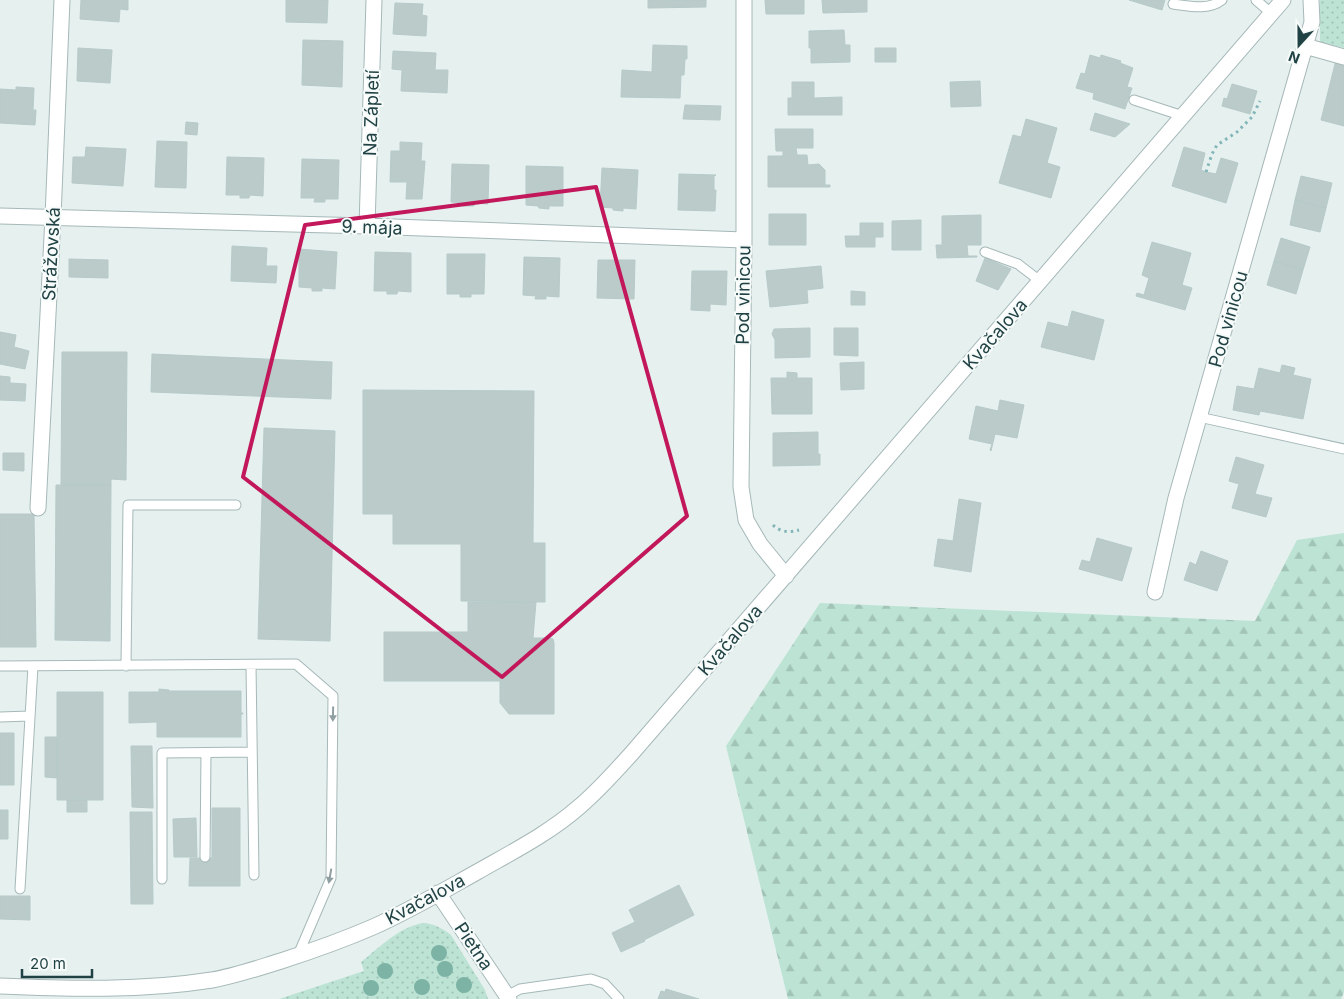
<svg xmlns="http://www.w3.org/2000/svg" width="1344" height="999" viewBox="0 0 1344 999" font-family="Inter,sans-serif">
<style>
.grass{fill:url(#grass-dots)}
.forest{fill:url(#forest-firs)}
.building{fill:#bacbc9;stroke:#b6cac9}
.lines{fill:none;stroke-linecap:round;stroke-linejoin:round}
.lane-casing{stroke:#a6b8b8;stroke-width:11}
.street-casing{stroke:#a6b8b8;stroke-width:17}
.path{stroke:#82b5b7;stroke-width:3;stroke-dasharray:2.5 4;stroke-linecap:butt}
.lane{stroke:#fff;stroke-width:9}
.street{stroke:#fff;stroke-width:15}
.tree{fill:#7cb3a5}
.oneway{fill:#90a0a2}
.marked{fill:none;stroke:#c2185b;stroke-width:4;stroke-linejoin:round}
.labels{text-anchor:middle;dominant-baseline:central;stroke-width:4;stroke-linejoin:round;paint-order:stroke}
.street-label{font-size:18px;fill:#214244;stroke:#f6fbfa}
</style>
<defs>
<pattern id="grass-dots" width="8" height="8" patternUnits="userSpaceOnUse" patternTransform="scale(1.25)"><rect width="8" height="8" fill="#bce3d4"/><path d="M2 2h.1M6 6h.1" fill="none" stroke="#a1c4b7" stroke-width="1.8" stroke-linecap="round"/></pattern>
<pattern id="forest-firs" width="22" height="20" patternUnits="userSpaceOnUse" patternTransform="scale(1.25)"><rect width="22" height="20" fill="#bce3d4"/><path d="M5 1l3.5 6h-7zM16 11l3.5 6h-7z" fill="#a1c4b7"/></pattern>
</defs>
<rect width="100%" height="100%" fill="#e5f0ef"/>
<path class="grass" d="M1320,0h24v48l-24,-6z
M425,923c11,2 17,5 26,12l34,55 3,9h-209l85,-28 -3,-9c18,-14 40,-37 64,-39z"/>
<path class="forest" d="M1344,533v459l-3,7h-553l-62,-253 94,-143 435,18 42,-81z"/>
<path class="building" d="M81,0h47v10l-8,-1 -1,13 -39,-3z
M286,0h42l-1,23 -41,-1z
M648,0h58v7l-58,1z
M765,0h39v14h-38z
M822,0h45v12l-44,1z
M1129,0h36l-3,10z
M395,3l28,1 -1,11 5,1 -1,20 -33,-2z
M844,30l1,15h5v17l-39,1v-15h-2v-17z
M303,40l40,1 -1,46 -40,-2z
M653,45l34,1v13h-2l-1,16h-3l-1,23 -59,-1 1,-27 30,2z
M78,48l34,2 -2,33 -33,-2z
M875,48h21v14h-21z
M393,51l43,2 -1,17h13l-1,23 -46,-2 1,-21 -10,-1z
M1090,55l10,3 1,-3 20,6 -1,2 13,5 -6,19 5,1 -7,21 -32,-10 1,-6 -18,-5 5,-15 4,1z
M1336,60l7,2 -1,3h2v61l-23,-6z
M980,81l1,25 -30,1 -1,-25z
M792,82h22v16l28,-1v18h-54v-17h4z
M1232,84l25,7 -7,23 -28,-8 2,-8 3,1z
M16,87l18,1 -1,22h3l-1,15 -35,-2v-34l16,1z
M685,105l36,1 -1,14 -37,-1z
M1095,113l35,11 -15,13 -25,-7z
M1026,119l31,9 -10,35 13,4 -9,31 -52,-15 14,-48 8,2z
M186,122l12,1 -1,12 -12,-1z
M775,129h38v19h-17l1,7h10l1,10 11,-1 6,6v15h5v2h-62v-31h15v-5h-7z
M157,141l30,1 -1,46 -31,-1z
M400,142l22,1 -1,18h4l-3,38h-16l1,-17h-17l1,-31h9z
M86,147l40,2 -3,37 -51,-3 1,-26h12z
M1184,147l21,6 -4,17 5,2 10,2 5,-16 17,5 -12,40 -54,-17z
M227,157l37,1 -1,38 -13,-1 -1,3h-9v-3h-14z
M302,159l37,1 -1,39h-13v3h-11l1,-4h-14z
M452,164l37,1 -1,39 -14,-1v3h-11l1,-3 -13,-1z
M526,166l37,1v39h-14v3l-10,-1 -1,-2 -12,-1z
M602,168l36,2 -2,39 -13,-1v3l-10,-1v-2l-13,-1z
M679,174l37,1 -2,1v14h2l-1,21 -37,-1z
M1301,176l31,7 -6,25 -31,-8z
M1295,200l31,8 -6,24 -30,-7z
M769,214h37v31h-37z
M981,215v30h-14l1,11h9v1l-40,1 -1,-13h6v-29z
M921,220v30h-29v-29z
M860,223h23v14h-8v10h-29l-1,-11h15z
M1281,238l29,9 -7,23 -29,-9z
M1152,242l39,11 -9,32 10,3 -7,22 -49,-14 1,-3 7,2 5,-17 -7,-3z
M232,246l35,2 -1,18h11l-1,17 -45,-2z
M299,249l38,3 -2,37 -13,-1v3h-10v-3l-13,-1z
M375,252l36,1v39l-13,-1 -1,3h-10v-3h-13z
M447,254h38l-1,40h-13v3h-11v-3h-13z
M524,257l36,1 -1,39 -13,-1v3h-11l1,-3 -13,-1z
M985,258l26,11 -13,21 -22,-9z
M69,259l39,1v18l-39,-1z
M598,260h37l-1,39 -37,-1z
M1274,261l29,9 -7,24 -29,-9z
M821,266l2,22 -16,2 1,13 -38,4 -4,-36z
M692,271h35l-1,34 -16,-1v7l-19,-1z
M851,291l14,1v13h-14z
M1072,311l32,9 -10,40 -53,-13 7,-25 20,5z
M810,328v29l-35,1v-18l-3,-6 2,-5z
M834,328h24v28l-24,-1z
M0,332l16,3 -2,12 15,4 -4,18 -25,-5z
M62,352h65l-1,128 -15,-1v6h-50z
M152,354l180,8 -1,37 -180,-7z
M864,362v27l-23,1 -1,-27z
M1282,365l13,3 -2,7 18,4 -8,40 -43,-8 -1,4 -26,-5 4,-24 17,3 5,-21 21,5z
M787,372l10,1v5h15v36h-40l-1,-36h16z
M0,376l10,1v6l16,1 -1,17 -25,-1z
M363,390l171,1 -1,152h12v59l-84,-1v-57h-68v-30h-30z
M1000,400l24,5 -7,33 -22,-4 -4,17 -1,-1 2,-6 -23,-5 7,-33 22,5z
M264,428l71,3 -5,210 -72,-2z
M818,432v22h2v11l-47,1v-33z
M3,453h21v18l-21,-1z
M1236,457l28,8 -9,29 17,4 -6,19 -34,-9 7,-24 -10,-3z
M56,485h55l-1,156 -55,-1z
M959,499l22,4 -10,69 -37,-6 4,-27 15,2z
M0,514h34l2,133h-36z
M1097,538l35,10 -10,33 -43,-12 3,-9 8,2z
M1201,551l27,10 -11,30 -33,-11 6,-18 6,3z
M468,602h68l-3,36h16l4,1 1,4v71h-45l-9,-11v-22h-116v-49h84z
M159,689l10,1v1h72v22h2v1h-2v23h-84v-15l-28,1v-31h30z
M57,692h46v108h-46z
M0,733h14v52h-14z
M45,737h12v41l-12,-1z
M131,746h21l1,62 -21,-1z
M67,800h20v12h-20z
M212,808h28v78h-51l1,-28h22z
M0,810h8v29h-8z
M130,812h22l1,92h-22z
M196,818l1,39h-23l-1,-38z
M679,885l15,30 -50,25 1,1 -24,11 -9,-19 23,-11 -6,-12z
M0,896h30v24l-30,-1z
M666,989l33,10h-41l3,-8 4,1z"/>
<g class="lines">
<defs>
<path id="lane" d="M1256,0l15,13
M1173,4c16,2 35,7 49,-4
M1134,100l49,16
M985,252l33,12 22,17
M1199,417l145,32
M251,665l3,210
M0,666l296,-2 37,32 -2,182 -33,77
M126,666l2,-161h108
M0,717l30,-1
M205,857l1,-104
M162,879v-126l90,-1
M20,889l13,-223
M507,996l13,-7 71,-10 14,5 14,15"/>
<path id="street" d="M744,0v240l-3,247 5,33 14,24 26,32
M1305,46l39,11
M0,216l367,10 377,14
M367,226l7,-226
M38,508l15,-291 9,-217
M1155,592l21,-94 136,-476 -1,-22
M438,893l71,106
M0,986c70,3 142,5 212,-6 23,-4 46,-12 69,-19 31,-10 62,-21 92,-34 36,-16 70,-36 104,-55 35,-20 71,-38 102,-65 19,-16 36,-35 53,-54l651,-753"/>
</defs>
<use href="#lane" class="lane-casing"/>
<use href="#street" class="street-casing"/>
<path class="path" d="M1206,172l6,-18 5,-9 20,-13 15,-15 8,-16
M773,525c7,7 16,8 26,5"/>
<use href="#lane" class="lane"/>
<use href="#street" class="street"/>
</g>
<g class="tree">
<circle cx="439" cy="953" r="8"/>
<circle cx="445" cy="969" r="8"/>
<circle cx="385" cy="971" r="8"/>
<circle cx="464" cy="985" r="8"/>
<circle cx="422" cy="987" r="8"/>
<circle cx="371" cy="988" r="8"/>
</g>
<defs><path id="oneway-solid" d="M-6-.8H1V-3.2L6.5 0L1 3.2V.8H-6Z" transform="scale(1.25)"/></defs>
<g class="oneway">
<use href="#oneway-solid" transform="translate(333 714) rotate(91)"/>
<use href="#oneway-solid" transform="translate(330 876) rotate(100)"/>
</g>
<path class="marked" d="M596,187l91,329 -185,161 -259,-200 62,-252z"/>
<g class="labels">
<g class="street-label">
<text transform="translate(371 113) rotate(-88)">Na Zápletí</text>
<text transform="translate(372 227) rotate(2)">9. mája</text>
<text transform="translate(51 254) rotate(-87)">Strážovská</text>
<text transform="translate(743 295) rotate(-89)">Pod vinicou</text>
<text transform="translate(1228 319) rotate(-74)">Pod vinicou</text>
<text transform="translate(995 334) rotate(-49)">Kvačalova</text>
<text transform="translate(730 640) rotate(-49)">Kvačalova</text>
<text transform="translate(425 899) rotate(-28)">Kvačalova</text>
<text transform="translate(474 946) rotate(56)">Pietna</text>
</g>
</g>
<g transform="translate(1299 45) rotate(201)" stroke="#f6fbfa" stroke-width="4" paint-order="stroke">
<path d="M0-4L9 19L0 12L-9 19Z" fill="#214244"/>
<text y="-8" font-size="14" font-weight="bold" text-anchor="middle" fill="#214244">N</text>
</g>
<path d="M22 969v8h70v-8" fill="none" stroke="#214244" stroke-width="2.5"/>
<text x="30" y="969" font-size="15" fill="#214244" stroke="#f6fbfa" stroke-width="4" paint-order="stroke">20 m</text>
</svg>
